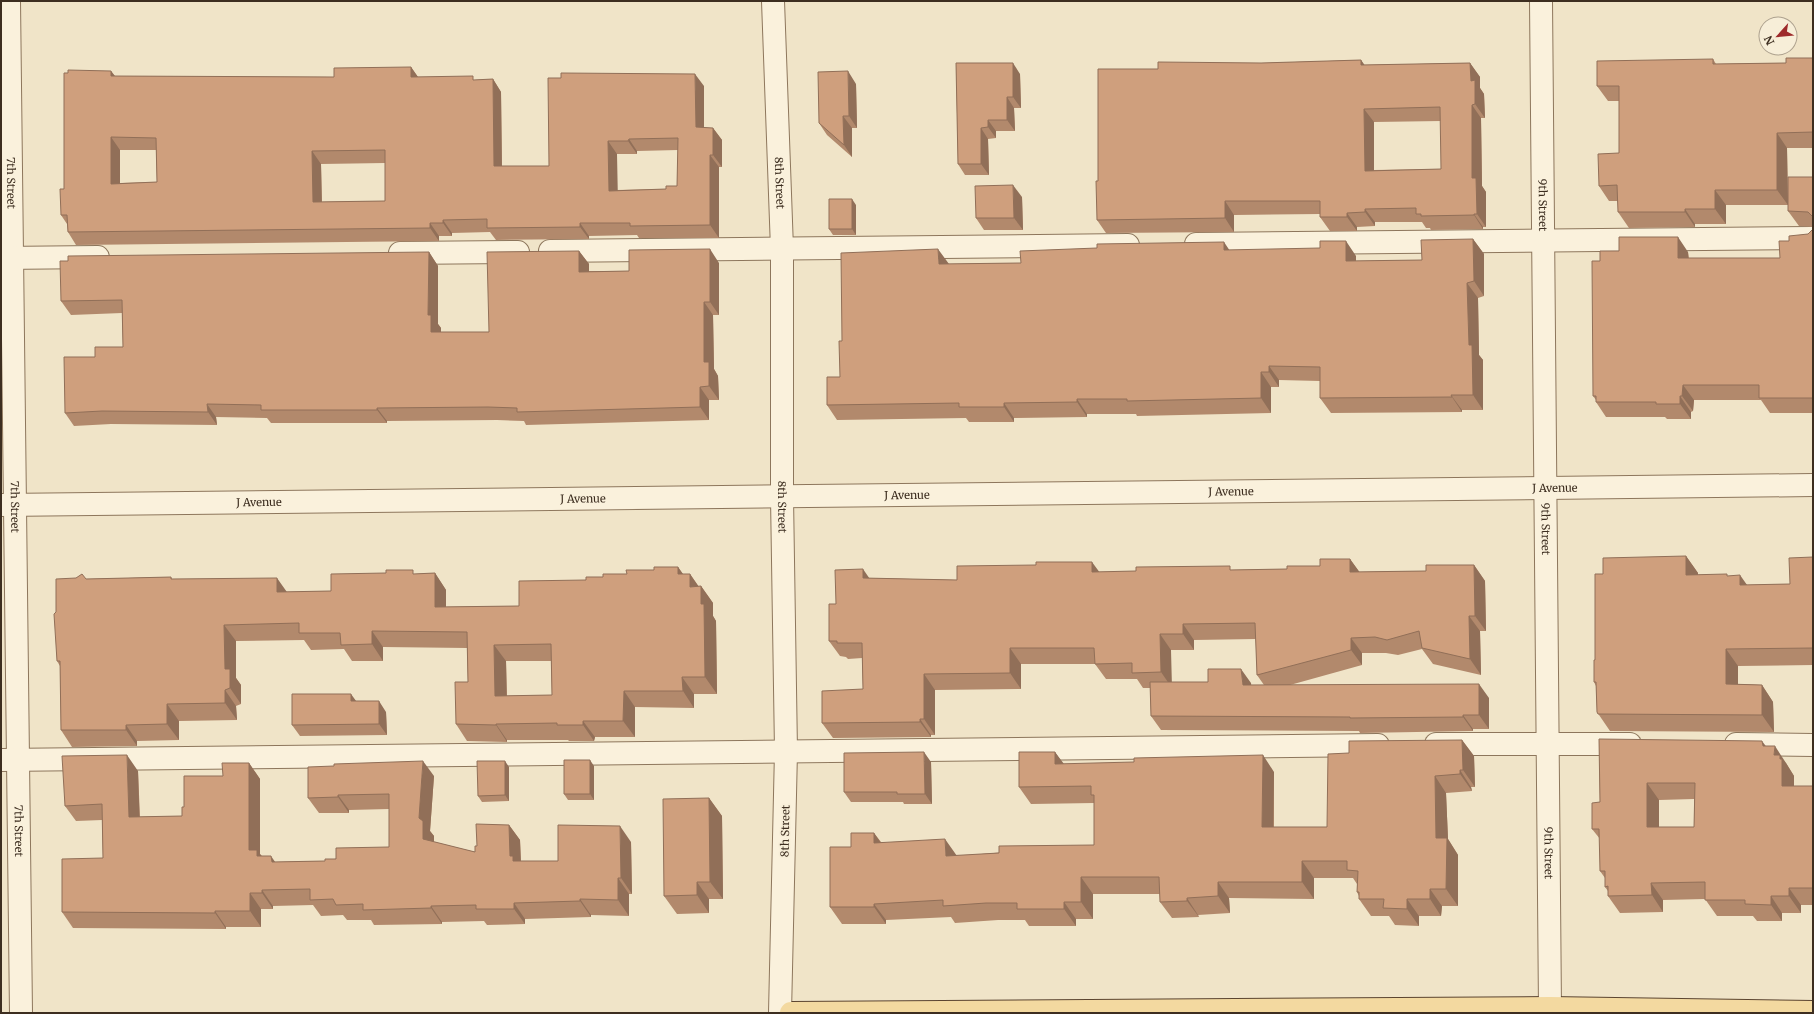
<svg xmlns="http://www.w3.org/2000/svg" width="1814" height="1014" viewBox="0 0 1814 1014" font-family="Merriweather,serif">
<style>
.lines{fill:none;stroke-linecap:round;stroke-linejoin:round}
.minor-casing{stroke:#8d765c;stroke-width:24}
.major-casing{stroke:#5b4430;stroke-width:24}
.minor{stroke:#faf1dc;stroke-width:22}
.major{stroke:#f3d9a0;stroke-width:22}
.wall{fill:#b2896c;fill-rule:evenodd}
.shaded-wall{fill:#916f58}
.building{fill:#cf9f7d;stroke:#916f58;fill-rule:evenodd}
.labels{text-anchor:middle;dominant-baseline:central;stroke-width:3.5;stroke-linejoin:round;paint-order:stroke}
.street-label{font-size:11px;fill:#3d2e20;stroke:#f7eed8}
</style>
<rect width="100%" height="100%" fill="#f0e4c8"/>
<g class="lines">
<defs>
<g id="minor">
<path id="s1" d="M9,1l12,1012"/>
<path id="s2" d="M773,1l9,248v248l4,254 -6,262"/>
<path id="s3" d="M1541,1l9,1007"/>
<path d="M1196,244l617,-6"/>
<path d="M550,251l578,-6"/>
<path d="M400,253l118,-1"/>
<path d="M1,258l97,-1"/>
<path id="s4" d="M1,505l1812,-20"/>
<path d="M1436,744h194"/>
<path d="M1736,744l77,1"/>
<path d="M1,760l1377,-15"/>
</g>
<path id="major" d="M791,1013l759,-5 263,4"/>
</defs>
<use href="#minor" class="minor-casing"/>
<use href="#major" class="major-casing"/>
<use href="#minor" class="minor"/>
<use href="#major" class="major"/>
</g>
<path class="wall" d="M1813,58v90h-26l1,57h-62v19h-31v3l-66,1 -11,-16v-11h-9l-10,-15 20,-33v-52h-11l-11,-15 116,-27 3,5 70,-1z
M1361,60l3,5 106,-2 10,14v11l4,6 1,24h-4l1,68 4,6v35h-3v2l-52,1 -1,-2h-4l-4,-6h-47v4l-18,1v4h-27l-10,-14v-3l-86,1v17l-128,1 -9,-13 1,-39 60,-112 103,-6zM1441,121v48l-67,1v-48z
M956,63l64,11 1,34h-7l1,23h-19v7l-8,1 1,36h-24l-7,-11z
M411,67l7,10 57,3 18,-1 8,13 1,74h47l155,-80v42h9l9,12v27h-3v71h-80l-2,-3 -48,1v3l-93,1 -6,-8 -38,1v3h-13v5l-363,4 -8,-13 -1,-8 -6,-9 3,-26 47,-118 4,5 219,1zM120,150h36l1,32 -37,1zM678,150l-1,36 -11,3 -49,1v-36h20v-3zM385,163v38l-63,1 -1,-38z
M856,84l1,44h-5v29l-25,-22 -8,-12z
M1813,177v50l-14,-1 -11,-15z
M1022,197l1,33h-39l-8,-12z
M856,205v30h-23l-4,-6z
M1813,229v184h-43l-9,-13h-67l-1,11 -2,1v7h-24l-2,-2h-59l-10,-15v-2l-3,-4 7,-135 88,-9 1,6h91l9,-17 19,-7z
M1473,239l11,15v42l-6,2 1,57 4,5v50h-21v2l-131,1 -11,-15v-17l-41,-1v7h-8v26l-134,3 -1,-2h-49v3l-73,1v4h-45l-3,-4 -129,2 -10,-15 13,-28 2,-36 107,-77 72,-1 209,-13 126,6v5l66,-1z
M579,251l10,13v7h40l90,-8v52h-6l1,54 4,7 1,24h-10v20l-183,5 -2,-4 -27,-1 -110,1v2h-116l-4,-5 -51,-1 1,8 -106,-1 -37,2 -9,-13 30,-56 28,-10 -1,-34 -51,2 -10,-14 368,-49 9,14v58l3,4v4h48z
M1686,556l12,17v2l30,1 19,9 43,-1 23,-27v108l-75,1v18l24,1 11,17 1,30 -164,-1 -13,-19 -1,-26 -2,-4 9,-108z
M1350,559l9,13 67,-1 48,-6 11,16 1,50h-6l1,44 -48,-11 -11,-15 -24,6 -12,-2h-24v12l-72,20 199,13v31h-16v2l-113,2 -1,-2 -198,-1 -10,-14 -1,-28h-7l-6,-9h-31l-11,-15h-74v25l-86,1v45h-4v2l-98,1 -11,-15 41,-34 -1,-31 -14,1 -2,-2 -6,-1 -11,-15 7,-37 33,-26 88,2 142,-8 188,-3 33,-3zM1256,639l1,36 7,10h-13v-2l-80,-1v-32h23v-10z
M678,567l5,7h7l9,13 2,-1 12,17v13l3,5 1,73h-23v14l-59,-1v30h-40l-1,4h-25l-1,-1h-61v2l-40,-1 -11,-17 12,-42 -1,-34 -84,-1v14h-31l-8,-12 -33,1 -7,-10 -68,1v37l5,7v19l-5,2 1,14 -58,1v19l-42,1v5l-65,1 -11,-17 -1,-64 -3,-5 -1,-49 20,-34 10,1 85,-2 1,2 114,13 45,-1 84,-17 20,-1 11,17v17l73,-1 67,-26 68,-10zM506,661h45l1,34 -45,1z
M386,712l1,23 -87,1 -8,-11z
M1599,739l167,7 20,17 8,13v10h19v119h-12v8h-19v8h-25l-4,-5h-36l-12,-17 -42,1v12l-43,1 -12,-17v-5l-3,-4v-9l-5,-7v-32l-8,-10 8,-27zM1694,799v28h-35v-27z
M1462,740l12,16 1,31h-4l1,4 -26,2 2,46 10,16v51h-16l-1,10h-22v10l-24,-1 -6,-9h-18l-12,-17v-3l-2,-4v-8l-4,-6h-39v21l-85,-1 1,15 -32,2 1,2 -27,1 -12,-16v-8h-67v25h-17v7h-47l-4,-6h-27l-43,3 -4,-6 -65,3v4h-44l-12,-17 21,-60 23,-14 7,9 76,14 137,-11v-42l-63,1 -12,-17 36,-35 8,12 211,8v55h53l22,-74z
M931,762l1,42h-28l-1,-2h-52l-7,-10z
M249,763l11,16v75l2,2 13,6 50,-1 64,-14v-38l-40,1v3h-30l-11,-15 126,-22 -4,55 4,5v6l41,10 2,-6 32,-21 11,15 1,21h37l73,-19 1,52h-3v22l-38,-1v2l-66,2v5l-38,1 -3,-4 -42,1v2l-68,1 -3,-5h-24l-4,-5 -22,1 -8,-11 -40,1v3h-12v18h-35v2l-153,-1 -11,-16 41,-54 -1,-38 -26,1 -11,-15 73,-35 2,46 42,-1 2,-9 39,-31z
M594,766v34h-26l-4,-6z
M509,767v34l-27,1 -4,-6z
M709,798l13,18 1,83h-14v14l-32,1 -13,-18z"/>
<path class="shaded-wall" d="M1361,60l10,14 -10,-9z
M1013,63l7,11 1,34 -8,-11z
M1470,63l10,14v11l4,6 1,24 -10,-14 -4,-23z
M411,67l9,13 -9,-3z
M111,71l9,12 -9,-7z
M848,71l8,13 1,44 -8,-12z
M695,74l9,12v54l-8,-13z
M493,79l8,13 1,86 -8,-12z
M1007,97l7,11 1,23 -8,-11z
M1472,105l9,13 1,68 4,6v35l-9,-13 -5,-36z
M1364,109l10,13v62l-9,-13z
M843,116l9,12v29l-8,-12z
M988,120l8,11v7l-8,-11z
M713,128l9,12v27l-9,-12z
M981,128l7,11 1,36 -8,-11z
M1777,133l10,15 1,57 -11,-15z
M111,137l9,13v46l-9,-12z
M629,139l8,12v3l-9,-13z
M608,141l9,13 1,49 -9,-12z
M312,151l9,13 1,51 -9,-13z
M710,155l9,12v71l-9,-13z
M1013,185l9,12 1,33 -9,-12z
M1715,190l11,15v19l-11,-15z
M852,199l4,6v30l-4,-6z
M1225,201l9,14v17l-9,-14z
M1365,209l10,13v4l-10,-14z
M1685,209l10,15v3l-10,-15z
M1347,213l10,14v4l-10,-14z
M1474,214l9,13v2l-9,-14z
M443,220l9,13v3l-9,-13z
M430,223l9,13v5l-9,-13z
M580,223l9,13v3l-9,-12z
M1678,237l10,15 1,21 -11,-15z
M1473,239l11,15v42l-10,-15z
M1346,241l10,15v20l-10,-15z
M1224,242l10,15 -10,-7z
M710,249l9,14v52l-9,-13z
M938,249l11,15h-10z
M579,251l10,13v21l-10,-13z
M429,252l9,14v58l3,4v17l-10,-13 -3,-17z
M1467,283l11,15 1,57 4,5v50l-10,-15 -4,-50z
M704,302l9,13 1,54 4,7 1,24 -10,-14 -5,-24z
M1269,366l10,14v7l-10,-15z
M1261,372l10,15v26l-10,-15z
M1683,385l11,15 -1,11 -11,-15z
M700,387l9,13v20l-9,-13z
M1451,395l11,15v2l-10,-15z
M1680,396l11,16v7l-11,-15z
M1077,399l10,15v3l-10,-15z
M1004,403l10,15v4l-10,-15z
M207,404l9,13 1,8 -9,-13z
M377,408l10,13v2l-10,-13z
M1686,556l12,17v19l-12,-17z
M1350,559l11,15 -11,-2z
M1092,562l11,15 -11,-5z
M1474,565l11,16 1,50 -11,-15z
M678,567l11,16 -11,-9z
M863,569l11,16 -11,-7z
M435,573l11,17v33l-11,-16z
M690,574l11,16 -11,-3z
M1740,575l12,17 -12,-7z
M277,578l12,17 -12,-3z
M701,586l12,17v13l3,5 1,73 -12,-17 -4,-73z
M1469,616l11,15 1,44 -11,-16z
M1183,624l11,16v10l-11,-16z
M224,625l12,16v37l5,7v19l-11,-16 -5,-19z
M372,631l11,16v14l-11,-17z
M1160,634l11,16 1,38 -11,-16z
M1351,638l11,15v12l-11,-15z
M494,645l12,16 1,51 -12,-16z
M1010,648l11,16v25l-11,-16z
M1726,649l12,17v35l-12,-17z
M1241,669l10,14 2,16 -10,-14z
M924,674l11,16v45l-11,-16z
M682,677l12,17v14l-11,-17z
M1479,684l10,14v31l-10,-14z
M1762,685l11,17 1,30 -12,-17z
M225,690l11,16 1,14 -12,-17z
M624,691l11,16v30l-12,-16z
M351,694l8,11 -8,-4z
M379,701l7,11 1,23 -8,-11z
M167,704l12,17v19l-12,-16z
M1463,715l10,14v2l-10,-14z
M920,719l11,16v2l-11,-15z
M583,721l12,16 -1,4 -11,-16z
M496,724l11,16v2l-11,-17z
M126,725l11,16v5l-11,-16z
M1462,740l12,16 1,31 -12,-17z
M1762,741l12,16 -11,-11z
M1775,746l11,17 8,13v27l-12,-17 -8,-31z
M924,752l7,10 1,42 -7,-10z
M1055,752l12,16 -12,-4z
M127,755l11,16 2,62 -11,-16z
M1263,755l11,17 -1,72 -11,-17z
M590,760l4,6v34l-4,-6z
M423,761l11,15 -4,55 4,5v19l-11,-16 -4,-21z
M505,761l4,6v34l-4,-6z
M249,763l11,16v75l8,11 -19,-15z
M1460,770l11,17 1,4 -12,-17z
M1435,776l11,17 2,46 10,16v51l-12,-17 -10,-51z
M1647,783l12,17v44l-12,-17z
M338,795l11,15v3l-11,-16z
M709,798l13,18 1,83 -13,-17z
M509,825l11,15 1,27 3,10 -14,-21z
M620,826l11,16 1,52 -11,-16z
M874,833l12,17 -12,-7z
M945,839l12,17h-11z
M271,856l11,16 -10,-10z
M1302,861l12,17v21l-12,-17z
M1081,877l12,17v25l-12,-17z
M618,878l11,16v22l-11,-16z
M697,882l12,17v14l-12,-18z
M1218,882l11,16 1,15 -12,-17z
M1651,883l12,17v12l-11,-17z
M1789,888l12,17v8l-12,-17z
M1430,889l12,17 -1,10 -11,-17z
M262,890l11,16v3l-11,-16z
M250,893l11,16v18l-11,-16z
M1771,896l11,17v8l-11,-16z
M1187,898l11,17 1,2 -12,-16z
M580,899l11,16v2l-11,-16z
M1407,899l12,17v10l-12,-17z
M1064,902l12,17v7l-12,-17z
M514,903l11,16v5l-11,-15z
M874,904l12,16v4l-12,-17z
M431,906l11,16v2l-11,-16z
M215,911l11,16v2l-11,-16z"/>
<path class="building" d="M1786,58h27v74l-36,1v57h-62v19h-30v3h-67l-1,-27 -18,1 -1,-32 21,-1v-67h-22v-25l116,-2v5l73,-1z
M1361,60v5l109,-2 1,18 4,-1v24l-3,1v73h4l1,36h-3v1l-53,1v-2h-5v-6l-51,1v3l-18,1v4h-27v-16h-95v17l-128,2 -1,-39h2v-112h60v-7l103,1zM1440,107l1,62 -76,2 -1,-62z
M956,63h57v34h-6v23h-19v7l-7,1v36h-23z
M411,67v10l62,-1v4l20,-1 1,87h55l-1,-88h13v-5l134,1 1,53 17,1v27h-3v70l-80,1v-3h-50v4l-93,1v-9l-44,1v3h-13v5l-362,4 -1,-17h-6l-1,-26h4v-116h4v-3l43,1v5l223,1v-9zM111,137l45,1 1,44 -46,2zM678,138l-1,48h-11v3l-57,2 -1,-50h20l1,-2zM385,150v51l-72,1 -1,-51z
M848,71l1,45h-6l1,29 -25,-22 -1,-51z
M1788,177h25v40l-5,-5 -20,-1z
M1013,185l1,33h-38l-1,-32z
M829,199h23v30h-23z
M1813,229v169h-54v-13h-76l-1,11h-2v8h-24v-2h-60v-6h-3l-1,-135h8v-10h19v-14h59v21h102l-1,-17h10v-5l19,-2z
M1473,239l1,42 -7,2 2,62h3l1,50h-22l1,2 -132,1v-31l-51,-1v6h-8v26l-134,3v-2h-50v3l-73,1v4h-45v-4l-132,2v-28h13l-1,-36h3l-1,-88 97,-4 1,15 82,-1 -1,-12 77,-3v-4l127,-2v8l96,-2v-7h26v20l76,-1 -1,-20z
M710,249v53h-6v60h5v24l-9,1v20l-183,5v-4l-29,-1 -111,1v2h-116v-5l-54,-1 1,8 -106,-1 -37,2 -1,-56h31v-10h28l-1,-47 -61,1 -1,-40h8v-5l361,-4 -1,63h3v17h58l-2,-80 92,-1v21l50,-1v-21z
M1686,556v19l41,-1v2l13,-1v10l50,-1 -1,-26 24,-1v91l-87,1v35l36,1v30l-164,-1 -1,-2 -1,-30h-2v-22h1v-86h8v-16z
M1320,559h30v13l76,-1v-6h48l1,51h-6l1,43 -48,-11 -3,-17 -32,9 -12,-3 -24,1v12l-94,25 -2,-52 -72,1v10h-23l1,38 -29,1v-10l-37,1 -1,-16h-84v25l-86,1v45h-4v3l-98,1v-32l41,-2 -1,-46h-25v-2h-8v-37h7l-1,-34 28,-1v9l94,2v-14l79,-1v-3h56v10l44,-1v-4l94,-1v4l57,-1v-3h33z
M654,567h24v7h12v13l11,-1v18h3l1,73h-23l1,14h-59l-1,30h-40v4h-26v-2l-61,1v1l-40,-1 -1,-42h13l-1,-50 -95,-1v13l-31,1 -1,-12h-41v-10l-75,2 1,44h5v19l-5,2v13l-58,1v20l-41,1v5h-65l-1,-69h-3l-3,-47 2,-2v-33l20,-1 6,-4 4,5 85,-2v2l106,-1v14l54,-1v-17l55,-1v-3h27v4l22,-1v34l84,-1v-25l67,-1v-3h17v-3h24l-1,-4h28zM551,644l1,51 -57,1 -1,-51z
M1208,669h33l2,16 236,-1v31h-16v2l-113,1v-1l-199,-1 -1,-34h58z
M292,694h59v7h28v23l-87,1z
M1599,739l163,2 1,5h12l-1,9h6v4h2v27h31v102h-24v8h-18v9l-26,-1v-4h-40v-18l-54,1 1,12 -44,1v-10l-3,1v-16h-5l-1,-42h-7v-26l8,-1zM1647,783h48l-1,44h-47z
M1462,740l1,30h-3v4l-25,2 1,62h11l-1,51h-16v10h-23v10l-24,-1 1,-9h-25v-7h-2l1,-21 -11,-1v-9h-45v21h-84v14l-31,2v3l-27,1 -1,-25h-78v25h-17v7h-47v-6h-31l-43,3v-6l-69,4v3h-44v-60h21v-14h23v10l71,-4 1,17 53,-3v-7l95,-1v-50h-3v-9l-72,1v-35h36v12l79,-2v-4l129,-3 -1,72h65l1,-73 21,-1v-12z
M924,752l1,42h-28v-2h-53v-39z
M127,755l2,62 53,-1v-9h2v-31h39l-1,-13h27v87h8v6h14l1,6 53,-1v-2h11v-11l53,-1v-53l-51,1v2l-30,1v-31l26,-1v-2l89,-3 -4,57 4,3v18l52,13v-6h2l-1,-22 33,1 1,31h3v5h45v-36l62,1 1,52h-3v22l-38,-1v2l-66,2v6h-38v-4l-45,1v2l-68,2v-6l-27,1 -3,-6 -23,1v-11l-48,1v3h-12v18h-35v2l-153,-1v-53l41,-1 -1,-54 -37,2 -3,-50z
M564,760h26v34h-26z
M477,761h28v34l-27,1z
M709,798l1,84h-13v13l-33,1 -1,-97z"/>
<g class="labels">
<g class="street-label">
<text stroke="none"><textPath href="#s1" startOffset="182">7th Street</textPath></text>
<text stroke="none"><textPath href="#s2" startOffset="182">8th Street</textPath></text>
<text stroke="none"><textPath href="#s3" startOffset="204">9th Street</textPath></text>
<text stroke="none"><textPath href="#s4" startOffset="1554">J Avenue</textPath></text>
<text stroke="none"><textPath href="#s4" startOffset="1230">J Avenue</textPath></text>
<text stroke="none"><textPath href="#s4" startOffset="906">J Avenue</textPath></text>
<text stroke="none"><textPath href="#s4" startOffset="582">J Avenue</textPath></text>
<text stroke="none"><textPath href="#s4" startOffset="258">J Avenue</textPath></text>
<text stroke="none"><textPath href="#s1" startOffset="506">7th Street</textPath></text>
<text stroke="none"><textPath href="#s2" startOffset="506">8th Street</textPath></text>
<text stroke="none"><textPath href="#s3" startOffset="528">9th Street</textPath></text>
<text stroke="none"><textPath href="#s1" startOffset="830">7th Street</textPath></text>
<text transform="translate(785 831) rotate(-89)">8th Street</text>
<text stroke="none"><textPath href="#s3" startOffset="852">9th Street</textPath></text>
</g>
</g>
<rect width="1814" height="1014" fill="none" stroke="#3d2e20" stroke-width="4"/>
<g transform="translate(1778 36) rotate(243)"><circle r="19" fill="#f7eed8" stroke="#ada18e"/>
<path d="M0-3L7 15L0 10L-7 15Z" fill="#9e2a2b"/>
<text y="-6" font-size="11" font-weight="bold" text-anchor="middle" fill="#3d2e20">N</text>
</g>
</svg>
